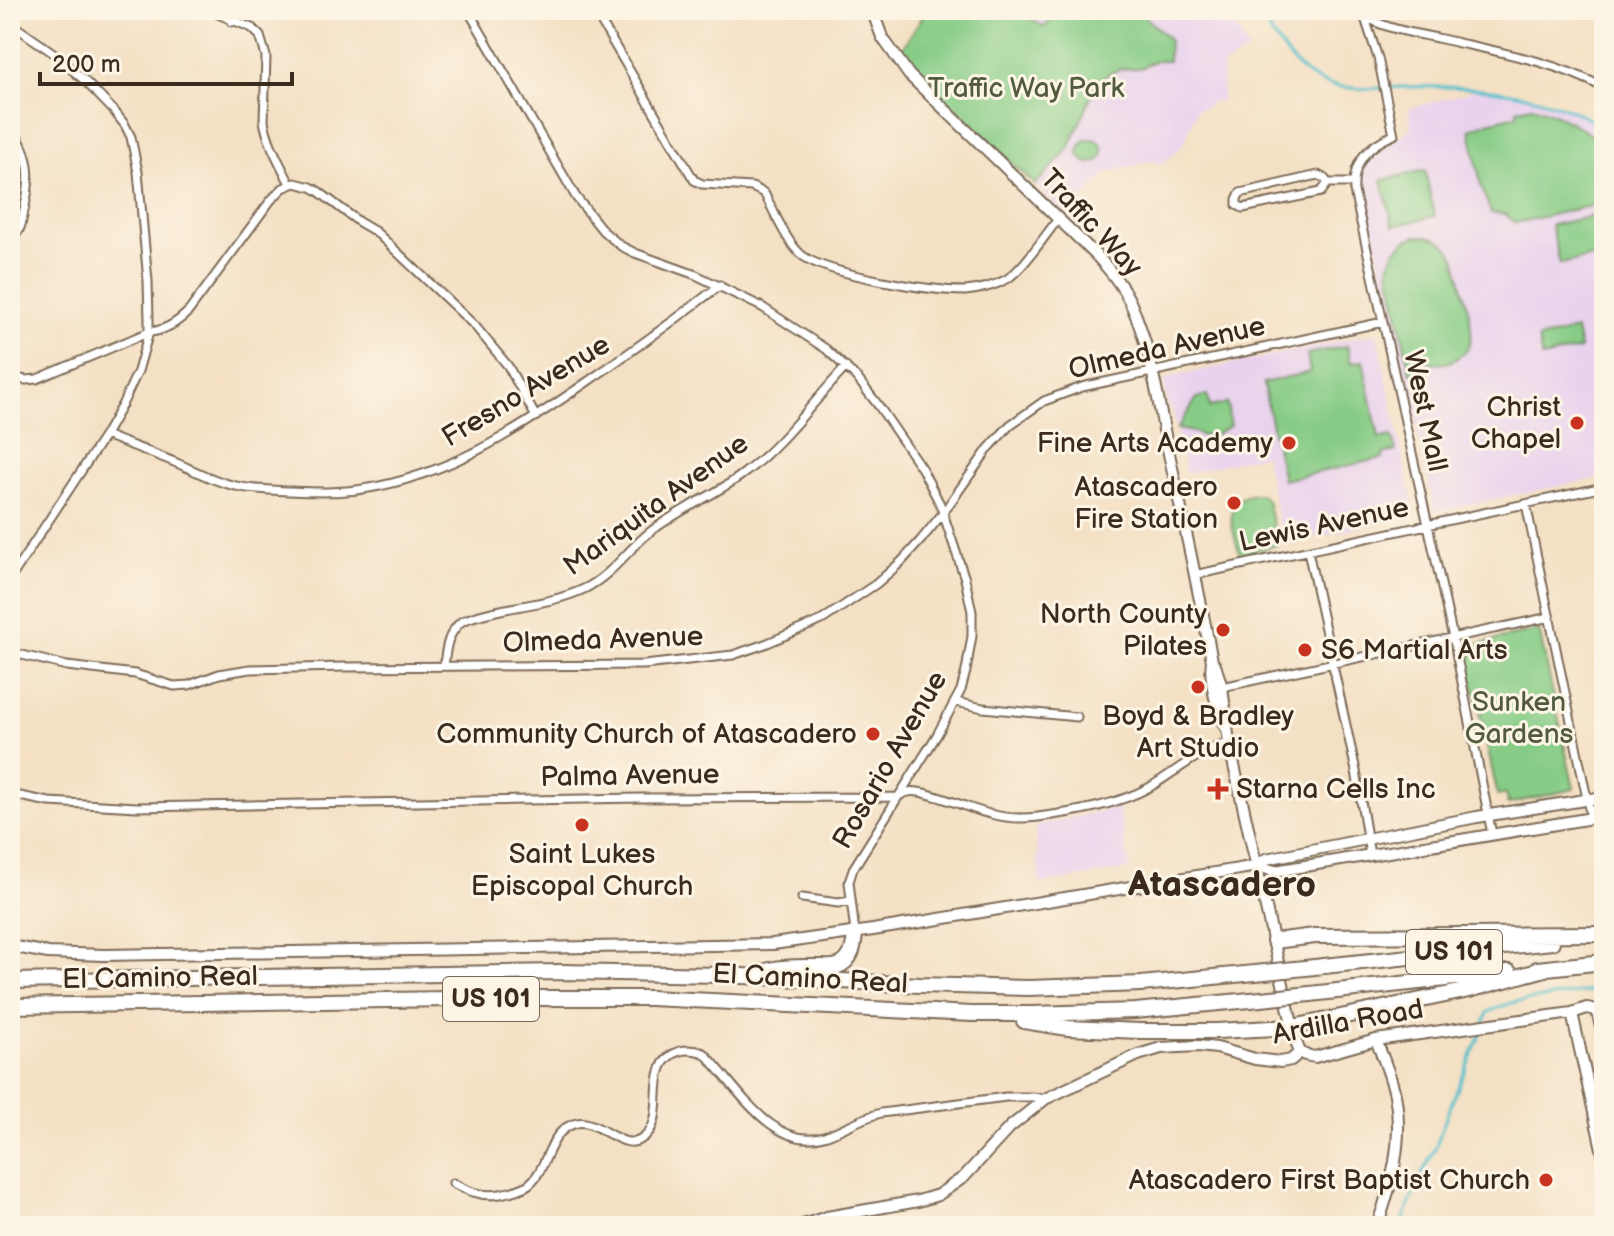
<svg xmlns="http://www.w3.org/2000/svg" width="1614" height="1236" viewBox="0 0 1614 1236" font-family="'Balsamiq Sans',sans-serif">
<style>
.built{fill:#e9d2ed}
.green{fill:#87cc86;stroke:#617b52;stroke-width:2}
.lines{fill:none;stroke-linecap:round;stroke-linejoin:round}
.stream{stroke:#53c0cc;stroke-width:3}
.street-casing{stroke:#7c6a58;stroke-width:11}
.secondary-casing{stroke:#7c6a58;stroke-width:14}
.highway-casing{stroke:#7c6a58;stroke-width:18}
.street{stroke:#fff;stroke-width:7}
.secondary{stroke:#fff;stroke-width:10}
.highway{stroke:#fff;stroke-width:14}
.highway-bridge-casing{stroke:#7c6a58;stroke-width:18;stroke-linecap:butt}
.highway-bridge{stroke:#fff;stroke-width:14}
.poi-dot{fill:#c8321e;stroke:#fcf5e5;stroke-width:3}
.labels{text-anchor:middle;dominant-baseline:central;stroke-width:6;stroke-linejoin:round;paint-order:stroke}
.shield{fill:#fcf5e5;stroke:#75675a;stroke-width:2}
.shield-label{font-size:26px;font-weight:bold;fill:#3b2a1e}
.park-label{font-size:28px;fill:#525b3d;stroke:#fcf5e5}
.street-label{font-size:28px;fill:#3b2a1e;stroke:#fcf5e5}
.poi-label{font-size:28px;fill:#3b2a1e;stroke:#fcf5e5;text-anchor:end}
.district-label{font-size:36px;font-weight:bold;fill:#3b2a1e;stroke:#fcf5e5}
</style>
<rect width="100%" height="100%" fill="#fcf5e5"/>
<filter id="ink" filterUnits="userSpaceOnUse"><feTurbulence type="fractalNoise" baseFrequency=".0125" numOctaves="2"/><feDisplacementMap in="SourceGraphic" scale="16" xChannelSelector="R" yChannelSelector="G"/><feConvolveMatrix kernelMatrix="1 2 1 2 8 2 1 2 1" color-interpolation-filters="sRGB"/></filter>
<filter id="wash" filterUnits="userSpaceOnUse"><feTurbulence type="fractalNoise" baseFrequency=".006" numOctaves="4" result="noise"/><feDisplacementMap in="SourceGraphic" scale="32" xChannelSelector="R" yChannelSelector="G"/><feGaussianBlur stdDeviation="1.8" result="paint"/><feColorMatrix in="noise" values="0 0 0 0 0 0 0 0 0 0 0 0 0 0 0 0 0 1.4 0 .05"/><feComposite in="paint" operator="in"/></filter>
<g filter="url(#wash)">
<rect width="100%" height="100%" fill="#f4e0c4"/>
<path class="built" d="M929,10h293l9,7 18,33 -26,16 -1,35h-9l-7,6 -9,2 -13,34 -10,11 -14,10 -8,-4 -20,7 -24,5 -42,44 -143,-139 -22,-27 22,-34z
M1479,89l24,2 55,14 24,9 22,14v349l-169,34 -38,-176 -34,-143 1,-17 4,-12 7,-10 18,-10 18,-15 -2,-19z
M1377,333l38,182 -131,30 -20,-90 -78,18 -14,-65h-3l-5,-25 3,-5z
M1118,807l12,62 -91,15 -3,-58z"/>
<path class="green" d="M929,10h88l27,17 18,-17h76l31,29 -1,22h-14l-13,7 -21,1 -12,5 -11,9 -28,66 -34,36 -112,-108 -22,-27 22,-34z
M1532,106c26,8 53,21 72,42v55l-88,20 -11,-9 -14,-1 -10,-27 -11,-57 18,-7 29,-7v-6z
M1079 151a12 12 0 1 1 24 0a12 12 0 1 1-24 0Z
M1425,170l10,46 -42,10 -11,-46z
M1604,214v41l-44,9 -9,-39z
M1416,236c20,-1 32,6 40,24 3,13 6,25 9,37 6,25 16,53 -16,65 -13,4 -25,0 -35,-7l3,17 -7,1 -21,-103c1,-17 11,-28 27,-34z
M1576,330l4,19 -38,9 -4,-19z
M1347,346l4,17 12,-2 16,77 13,-2 4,15 -13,3v4l-100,22 -20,-97 47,-11 -3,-18z
M1207,395l3,12 17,-4c2,9 1,15 3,23l-16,9 -12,1 -8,-4 -17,-3 20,-31z
M1254,494h6l7,6 10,45 -37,10c-4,-16 -18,-47 1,-57 1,-1 12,-4 13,-4z
M1539,630l35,159 -66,15 -3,-10 -7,2 -33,-149z"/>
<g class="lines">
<path class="stream" d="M1253,10c22,23 36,58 66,71 26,11 57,7 84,6 70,-2 141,2 201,41
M1484,1023l4,-11 23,-9 93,-14
M1401,1226l16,-41 19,-39 13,-37 33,-79"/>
</g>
</g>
<g filter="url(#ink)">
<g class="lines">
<defs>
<path id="street" d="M208,10l44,18 8,8 6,20 -2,65c4,23 16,42 26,63
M468,10l108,187 27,34 18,15 14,7 61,22 66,32 64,42 31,29 21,27 44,64 18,35 25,75 7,33v24l-6,35 -5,19 -24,45 -84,134 -4,13 6,51
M594,10l100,170 8,4 50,3 12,6c11,19 22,50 39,63 26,19 129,35 162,35 14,-1 29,-5 42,-12 17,-11 38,-44 52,-61
M1355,10c24,18 53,22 82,28 56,13 116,22 167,50
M1367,10l-2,8 13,40 16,77c-26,10 -42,27 -40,56l101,456 37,187
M1598,10l6,1
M232,22l7,-12
M10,23l42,29 32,28 30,31 11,14 6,12 7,35 10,109 1,39v12l-11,39 -16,34 -17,30 -95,144
M10,125c26,37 20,58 11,100l-2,5 -9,13
M1328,183l-7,9 -78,16 -6,-3v-6l3,-6 78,-18 6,3 4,5h26
M10,377l16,3 11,-1 112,-47c16,-1 28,-9 40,-21l82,-111 12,-12 12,-5 16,4 7,4 41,31 17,10 99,94 33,40 28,51
M105,435c25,10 50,19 74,29 19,8 36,18 57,22 17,4 36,4 54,5 24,1 50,2 73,-2 85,-13 155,-59 224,-107 45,-31 90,-63 133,-97
M1526,504l65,314
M1308,551l48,220 14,84
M1194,575l410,-88
M10,652l57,14 68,8 39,12 15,-1 30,-11 31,-5 95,-2 299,-2 89,-10 32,-11 57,-24 54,-36 25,-22 20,-22 22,-27 46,-65 21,-23 34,-24 38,-14 301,-65
M444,666c2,-18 3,-32 18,-45 39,-16 85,-14 124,-33 26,-13 42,-39 64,-56 28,-22 61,-35 89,-55 41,-29 73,-74 107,-110
M1222,687l328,-70
M956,702l27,6 94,9
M10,794l39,8 88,5 503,-9 257,-1c4,-2 7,-4 11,-5 15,-4 64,18 82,22 16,4 33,5 48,3 38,-5 79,-12 112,-30 26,-15 49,-37 79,-44
M802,898l36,5 13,-2
M453,1183c15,9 30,14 47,11 10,-2 21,-4 29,-10 20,-16 19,-55 48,-61 24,-5 50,38 72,9 17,-23 -5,-70 31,-81 8,-2 16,-1 24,2 30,29 68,99 120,83 19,-6 36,-18 57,-23l125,-16h27l12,2
M10,1208l3,18"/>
<path id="secondary" d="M872,10l10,27 27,38 187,180c14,15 27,31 35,49 19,42 26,91 35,136 16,73 32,147 46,221 -3,15 5,54 14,67
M1215,665l7,22 7,56 67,299 4,10
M1257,866l18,5 329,-55
M10,946l38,7 56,2 669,-11 100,-14 384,-64 9,-7 211,-42 127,-20
M1572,1013l32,145
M1376,1040c7,18 15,36 19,55 9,45 -3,89 -18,131
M800,1226l27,-9 91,-16 20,-6 26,-18 46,-50 35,-28 93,-44 23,-7 37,-2 19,2 38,11 26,3 10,-2 9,-8 5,3 10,2 61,-17 196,-27 15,-5 10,2 7,30"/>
<path id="highway" d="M1274,941l41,-5 289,-2
M1305,968l247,-26
M1537,969l67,-7
M759,973c20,-7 39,-6 59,-6 6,0 14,1 20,-1 14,-5 16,-20 17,-33
M10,981l552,-9 160,3 198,10 109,3 112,-4 114,-11
M1310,994l199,-22
M10,1006l503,-8h137l322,16h60l103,-3 126,-12
M1024,1021l44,7 72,3h77l76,-4 176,-37 76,-21"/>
</defs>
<use href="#street" class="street-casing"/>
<use href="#secondary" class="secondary-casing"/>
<use href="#highway" class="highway-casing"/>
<use href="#street" class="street"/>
<use href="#secondary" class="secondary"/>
<use href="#highway" class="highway"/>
<defs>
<path id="highway-bridge" d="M1255,973l50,-5
M1261,999l49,-5"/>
</defs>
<use href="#highway-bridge" class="highway-bridge-casing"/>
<use href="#highway-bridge" class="highway-bridge"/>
</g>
</g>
<g class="poi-dot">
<circle cx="1577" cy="423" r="8"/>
<circle cx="1289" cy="443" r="8"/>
<circle cx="1234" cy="503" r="8"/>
<circle cx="1223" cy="630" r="8"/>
<circle cx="1305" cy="650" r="8"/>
<circle cx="1198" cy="687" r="8"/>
<circle cx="873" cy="734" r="8"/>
<path d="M1214 777h8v8h8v8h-8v8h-8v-8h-8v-8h8z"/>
<circle cx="582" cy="825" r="8"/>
<circle cx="1546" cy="1180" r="8"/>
</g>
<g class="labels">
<g class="shield">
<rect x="1406" y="930" width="96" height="44" rx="6"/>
<rect x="443" y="977" width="96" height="44" rx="6"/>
</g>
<g class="shield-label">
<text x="1454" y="952">US 101</text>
<text x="491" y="999">US 101</text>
</g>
<g class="park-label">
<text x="1026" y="88">Traffic Way Park</text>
<text x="1519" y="702">Sunken<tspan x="1519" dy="32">Gardens</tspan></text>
</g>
<g class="street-label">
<text transform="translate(1091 223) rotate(47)">Traffic Way</text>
<text transform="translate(1167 348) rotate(-13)">Olmeda Avenue</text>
<text transform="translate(526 391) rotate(-31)">Fresno Avenue</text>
<text transform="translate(1425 411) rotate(78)">West Mall</text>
<text transform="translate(656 505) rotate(-36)">Mariquita Avenue</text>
<text transform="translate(1324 525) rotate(-12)">Lewis Avenue</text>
<text transform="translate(603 640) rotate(-2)">Olmeda Avenue</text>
<text transform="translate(890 760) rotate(-60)">Rosario Avenue</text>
<text transform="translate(630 776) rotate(-1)">Palma Avenue</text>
<text transform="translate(160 978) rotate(-1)">El Camino Real</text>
<text transform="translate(810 979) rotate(3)">El Camino Real</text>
<text transform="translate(1348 1022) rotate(-10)">Ardilla Road</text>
</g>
<g class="poi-label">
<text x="1561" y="407">Christ<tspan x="1561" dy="32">Chapel</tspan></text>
<text x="1273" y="443">Fine Arts Academy</text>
<text x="1218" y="487">Atascadero<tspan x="1218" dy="32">Fire Station</tspan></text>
<text x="1207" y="614">North County<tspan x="1207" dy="32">Pilates</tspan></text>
<text x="1321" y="650" text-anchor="start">S6 Martial Arts</text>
<text x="1198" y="716" text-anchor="middle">Boyd &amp; Bradley<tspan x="1198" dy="32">Art Studio</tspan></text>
<text x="857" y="734">Community Church of Atascadero</text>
<text x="1236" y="789" text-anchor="start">Starna Cells Inc</text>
<text x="582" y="854" text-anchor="middle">Saint Lukes<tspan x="582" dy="32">Episcopal Church</tspan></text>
<text x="1530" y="1180">Atascadero First Baptist Church</text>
</g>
<g class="district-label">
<text x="1222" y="885">Atascadero</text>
</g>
</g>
<rect width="1614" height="1236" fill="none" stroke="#fcf5e5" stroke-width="40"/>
<path d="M40 72v12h252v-12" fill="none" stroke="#3b2a1e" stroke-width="4"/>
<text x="52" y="72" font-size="24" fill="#3b2a1e" stroke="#fcf5e5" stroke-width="6" paint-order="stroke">200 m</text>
</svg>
